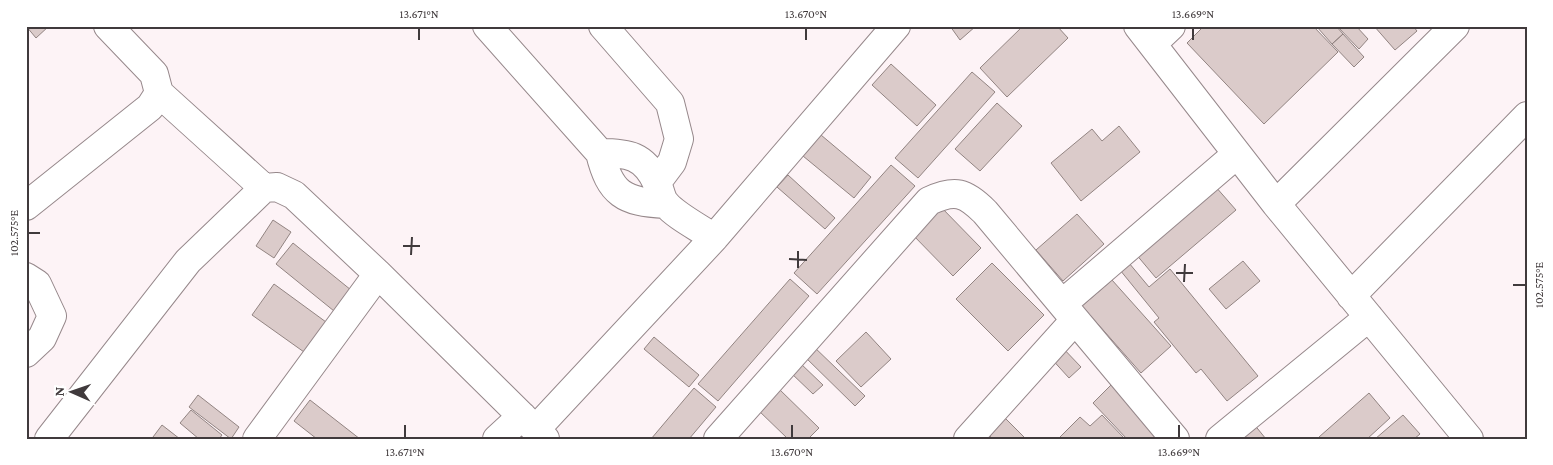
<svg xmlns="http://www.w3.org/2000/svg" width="1553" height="465" viewBox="0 0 1553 465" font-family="'Crimson Pro',serif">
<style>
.building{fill:#dbcbca;stroke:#928482}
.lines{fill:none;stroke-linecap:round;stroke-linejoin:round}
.minor-casing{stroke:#96888b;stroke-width:30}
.minor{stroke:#fff;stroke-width:28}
.ticks{fill:none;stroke:#403a3c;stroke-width:2}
.neatline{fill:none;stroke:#403a3c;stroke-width:2}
.ticks-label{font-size:12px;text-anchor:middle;fill:#403a3c}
</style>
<rect width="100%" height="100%" fill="#fdf3f6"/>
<path class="building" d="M26,26h23l-13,12z
M950,26h26l-16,14z
M1023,26h34l11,12 -61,59 -27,-29z
M1204,26h109l25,26 -74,72 -77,-81z
M1336,26l7,8 -11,10 -15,-17z
M1356,26l12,13 -9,10 -21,-22z
M1374,26h39l4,5 -22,19z
M1343,34l21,23 -10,10 -22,-23z
M891,64l45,41 -19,21 -45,-41z
M972,72l23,20 -77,86 -23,-20z
M997,103l25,23 -42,45 -25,-22z
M1119,126l21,26 -59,49 -30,-38 41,-34 10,12z
M821,135l50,42 -17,21 -51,-42z
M891,165l24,21 -98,108 -23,-21z
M788,175l47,43 -10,11 -48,-42z
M1215,186l21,24 -80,68 -21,-25z
M938,204l43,44 -28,28 -43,-44z
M1077,214l27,30 -41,37 -27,-31z
M273,220l18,12 -17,26 -18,-12z
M293,243l58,47 -17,21 -58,-47z
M1243,261l17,20 -34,28 -17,-20z
M992,263l52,52 -36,36 -52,-52z
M1129,263l20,24 21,-18 88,107 -31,25 -26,-32 -5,4 -42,-51 5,-4 -39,-48z
M790,279l19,17 -91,105 -20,-17z
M1112,280l59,66 -30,27 -59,-67z
M274,284l52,38 -22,30 -52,-37z
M866,332l25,27 -30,28 -25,-26z
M654,337l45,38 -10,12 -45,-38z
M811,344l54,52 -10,10 -53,-52z
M1060,345l21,22 -12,11 -20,-22z
M799,362l24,23 -10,9 -23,-22z
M1111,385l52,54h-36l-34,-36z
M694,388l22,19 -27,32h-38z
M778,388l41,40 -11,11h-20l-31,-30z
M1369,393l21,25 -23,21h-47l-1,-2z
M198,395l41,32 -8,12 -42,-32z
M310,400l50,39h-43l-23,-18z
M191,410l31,25 -3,4h-20l-19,-16z
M1102,415l23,24h-67l22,-22 10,9z
M1403,415l17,19 -6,5h-39z
M1004,417l22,22h-33l-5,-5z
M1253,423l13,16h-32z
M162,425l18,14h-25l-2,-2z"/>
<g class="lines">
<defs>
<path id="minor" d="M487,26l113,127c10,41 24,49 65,51
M603,26l67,77 9,36 -7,23 -15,20
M1138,26l138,178 193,235
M1152,44l19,-18
M159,93l105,95
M600,153c28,0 44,2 57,30 3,6 4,16 9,21 10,12 34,24 48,34
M1276,204l179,-178
M26,206l124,-99 9,-14 -5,-19 -46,-48
M26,277l11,7 15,32 -10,22 -16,15
M1351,296l176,-180
M1062,304l175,-150
M536,429l178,-191 182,-212
M49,439l139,-178 76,-73 13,-1 17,8 84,79 167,165
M257,439l121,-165
M497,439l25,-23
M718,439l211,-238c26,-12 36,-9 56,11l190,227
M968,439l107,-119
M1220,439l149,-122"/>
</defs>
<use href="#minor" class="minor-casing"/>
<use href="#minor" class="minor"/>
</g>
<path class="ticks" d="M419,40v-12M806,40v-12M1193,40v-12M28,233h12M403,246h17M411,255l1,-18M789,259l18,1M798,268v-17M1176,273h17M1184,282l1,-18M1513,285h13M405,438v-13M792,438v-13M1179,438v-13"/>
<rect width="1553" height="465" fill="none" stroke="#ffffff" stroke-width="55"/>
<g transform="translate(72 392) rotate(272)" stroke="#ffffff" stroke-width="4" paint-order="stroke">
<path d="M0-4L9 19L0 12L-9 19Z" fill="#403a3c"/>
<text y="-8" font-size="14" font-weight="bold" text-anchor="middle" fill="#403a3c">N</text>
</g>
<rect x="28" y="28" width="1498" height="410" class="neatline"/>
<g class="ticks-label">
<text x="419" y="18">13.671°N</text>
<text x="806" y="18">13.670°N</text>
<text x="1193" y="18">13.669°N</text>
<text transform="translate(14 233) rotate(-90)" y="4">102.575°E</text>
<text transform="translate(1539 285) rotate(-90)" y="4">102.575°E</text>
<text x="405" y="456">13.671°N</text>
<text x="792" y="456">13.670°N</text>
<text x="1179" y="456">13.669°N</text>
</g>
</svg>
